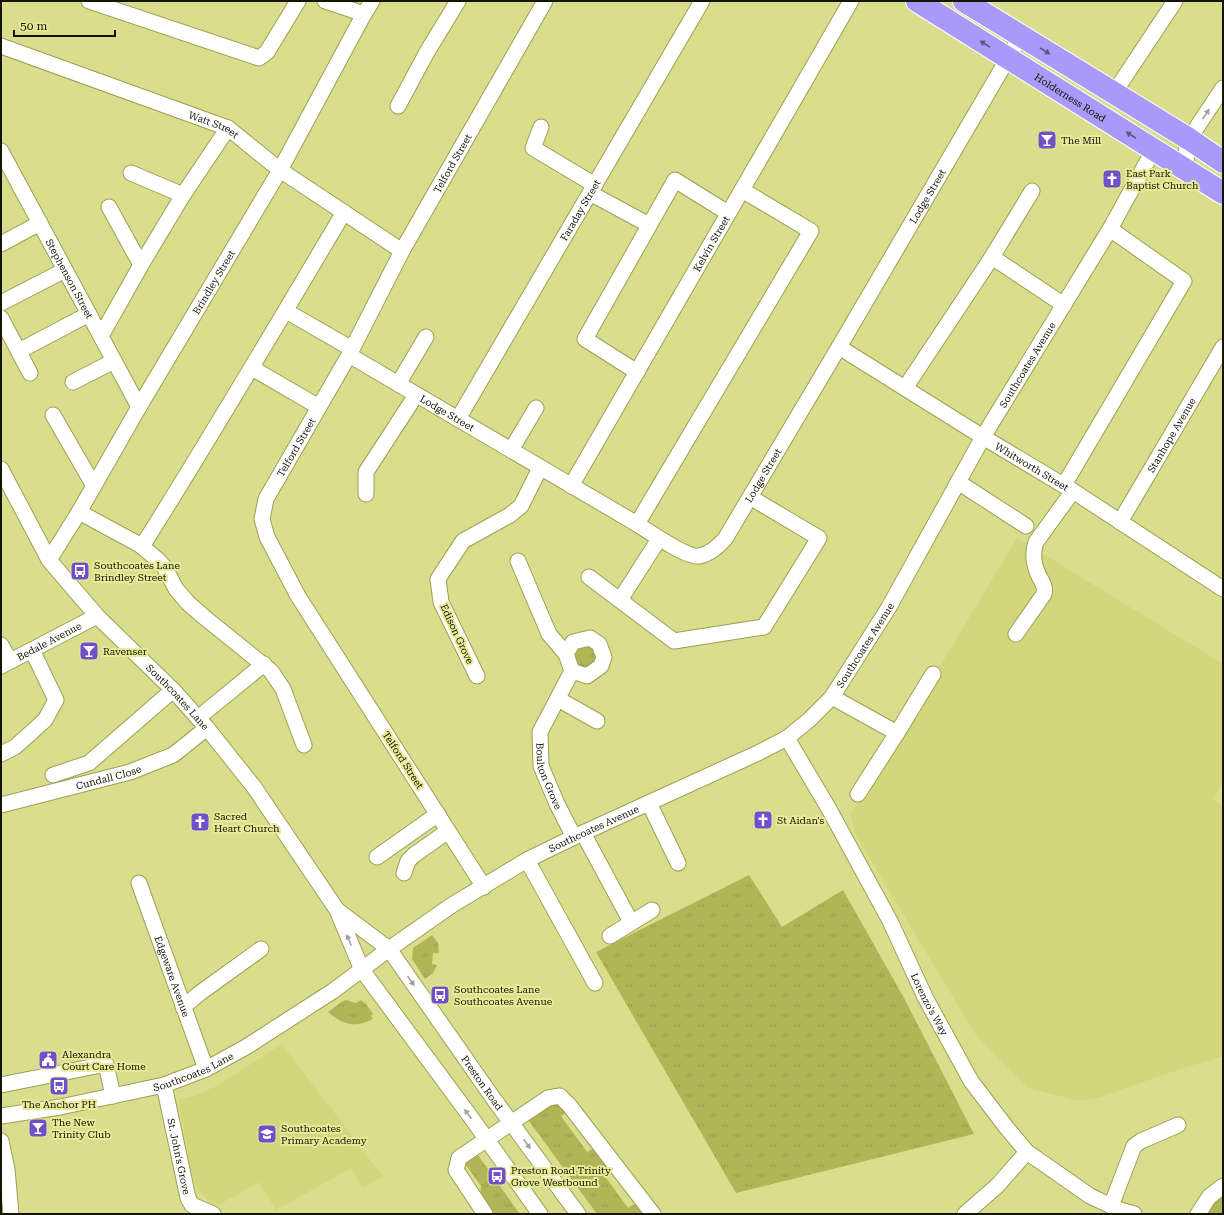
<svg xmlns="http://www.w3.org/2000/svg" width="1224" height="1215" viewBox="0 0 1224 1215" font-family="'Roboto Serif',serif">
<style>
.built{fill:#d3d67c}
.grass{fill:url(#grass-tufts)}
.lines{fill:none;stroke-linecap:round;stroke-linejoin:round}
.minor-casing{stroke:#9da050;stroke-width:17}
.highway-casing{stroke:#fff;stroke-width:24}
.minor{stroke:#fff;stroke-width:15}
.highway{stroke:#a999f9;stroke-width:22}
.oneway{fill:#5e567c}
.oneway2{fill:#a1a199}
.labels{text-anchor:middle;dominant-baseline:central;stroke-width:4;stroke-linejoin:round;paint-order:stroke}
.street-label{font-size:10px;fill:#141400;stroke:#e7ea98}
.poi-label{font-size:10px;fill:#141400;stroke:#e7ea98;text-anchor:start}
</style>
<defs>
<pattern id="grass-tufts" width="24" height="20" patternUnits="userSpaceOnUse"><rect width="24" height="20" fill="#b2b556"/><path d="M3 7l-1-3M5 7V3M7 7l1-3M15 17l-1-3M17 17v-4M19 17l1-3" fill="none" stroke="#989b49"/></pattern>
</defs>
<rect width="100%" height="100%" fill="#d9dd8c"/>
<path class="built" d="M1017,538l206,126v118l-10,17 10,7v250l-52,16 -76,27 -20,1 -47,-12 -24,-24 -28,-29 -120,-199 -5,-21z
M282,1044l101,133 -21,11 -11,-20 -75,42 -17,-28 -44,25 -16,-16 -6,-11 -15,-80 16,-4 25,-11z"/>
<path class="grass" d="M582,643l11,4 3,9 -3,8 -8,4 -9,-2 -5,-13z
M749,875l33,52 61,-37 61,108 70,136 -238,59 -140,-241z
M432,935l6,8 1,10h-6l-1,11 5,1 -4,8 -8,6 -13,-20 1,-11z
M346,1000l10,3 5,-3 5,4 7,10 -2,2 2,3c-18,10 -31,5 -45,-7l15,-11z
M559,1099l7,14 -5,3 26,36 5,-3 5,-1 13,16 -1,8 -5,3 24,33 8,-5 9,11h-48l-71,-97z
M475,1151l44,62 -2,1h-28l-9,-13 1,-15 -18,-25z
M1223,1195v19h-17l5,-7z"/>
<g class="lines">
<defs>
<g id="minor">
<path d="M89,1l170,57 8,-6 31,-51"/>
<path d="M325,1l39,13"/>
<path id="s1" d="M1,46l227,82 52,42 122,81"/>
<path d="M1114,93l61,-92"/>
<path d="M398,106l29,-54 31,-51"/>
<path d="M541,127l-8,21 62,37"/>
<path id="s2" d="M1,151l138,256"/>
<path d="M1187,171l-1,-18 3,-14 34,-51"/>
<path d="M131,173l52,22"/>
<path d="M590,193l59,32"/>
<path d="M109,207l32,58"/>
<path d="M1,244l39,-21"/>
<path d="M992,257l72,48"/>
<path d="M1,303l64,-33"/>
<path d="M286,311l66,38"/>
<path d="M1,318l29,55"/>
<path d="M101,336l40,-71 42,-70 45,-67"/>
<path id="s3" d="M839,347l144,90 90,54 150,98"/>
<path d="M19,351l70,-37"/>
<path id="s4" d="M349,355l288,169c11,7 50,34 62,32 11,-2 18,-9 26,-17l114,-192 182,-311"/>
<path d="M252,368l67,39"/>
<path d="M637,372l-52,-33 90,-159 53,33"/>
<path d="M73,382l41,-21"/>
<path d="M398,384l28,-47"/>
<path d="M905,388l87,-131 40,-66"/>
<path d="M53,415l41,71"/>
<path id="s5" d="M458,419l244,-418"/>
<path d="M511,450l25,-42"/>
<path id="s6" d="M1,469l48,91 48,56 76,74 34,38 47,59 83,123 25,60 108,146 70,98"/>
<path d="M958,482l68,44"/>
<path d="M1064,485l120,-204 -74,-52"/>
<path id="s7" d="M571,486l280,-485"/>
<path d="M366,494v-22l50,-77"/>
<path d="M79,512l61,33 18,15 7,8 11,21 12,14 16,14 67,54 12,18 21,56"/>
<path id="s8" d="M1120,522l103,-175"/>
<path d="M637,524l174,-293 -69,-41"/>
<path d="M140,545l6,-5c68,-108 133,-218 198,-328"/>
<path id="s9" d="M49,560l30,-48 60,-105 141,-237 84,-156 8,-13"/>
<path id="s10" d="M518,561l31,73 17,20 6,17 -32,61 1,34 16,38 17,33"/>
<path d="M589,577l85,64 90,-14 55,-89 -69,-41"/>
<path d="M620,600l39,-61"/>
<path d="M1016,634l28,-40c2,-7 -2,-12 -5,-18 -5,-10 -7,-23 -3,-34l37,-51"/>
<path d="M1,645l9,16"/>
<path d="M566,654l7,-12 17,-4 9,6 5,13 -3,9 -14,10 -15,-5"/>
<path id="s11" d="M1,666l96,-50"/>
<path d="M477,676l-36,-74 -3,-23 25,-38 47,-26 11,-9 19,-38"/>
<path d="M832,697l65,36"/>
<path d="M558,699l39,22"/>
<path d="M198,718l66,-54"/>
<path id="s12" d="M787,738l42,71 61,112 35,76 46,84 35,46 21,25 63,44 30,14 14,4"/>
<path d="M1,754l14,-7 30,-27 11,-20 -24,-50"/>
<path d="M53,775l36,-12 84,-73"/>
<path d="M858,794l39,-61 36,-59"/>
<path d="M649,803l29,60"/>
<path id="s13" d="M1,805l129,-33 43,-17 34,-27"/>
<path d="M583,833l48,89"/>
<path d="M377,857l61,-43"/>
<path d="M527,860l68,123"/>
<path d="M404,873l4,-12 6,-6 34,-24"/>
<path id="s14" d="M139,883l67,186"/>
<path id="s15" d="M484,887l-186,-291 -31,-59 -5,-18 4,-20 83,-144 53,-104 143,-250"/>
<path id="s16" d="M337,910l52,39 104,149 85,116"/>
<path d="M610,936l42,-26"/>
<path d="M183,1007l17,-14 61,-44"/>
<path d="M1,1085l105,-21 7,32"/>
<path id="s17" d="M164,1085l24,113 4,7 21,9"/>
<path id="s18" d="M1,1116l59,-9 104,-22 42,-16 40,-22 87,-56 56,-42 63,-44 75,-45 47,-23 184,-84 29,-15 22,-18 23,-23 57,-90 94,-170 127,-208 44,-80"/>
<path d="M1,1141l6,28 4,45"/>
<path d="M1111,1206l23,-60 7,-5 37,-16"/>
<path d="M485,1214l-29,-44 3,-12 89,-60 12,-2 9,9 84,109"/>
<path d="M965,1214l32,-28 30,-34"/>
<path d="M1198,1214l11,-17 14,-11"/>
</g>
<g id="highway">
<path id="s19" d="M917,1l306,192"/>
<path d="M964,1l225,138 34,23"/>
</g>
</defs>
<use href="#minor" class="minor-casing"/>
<use href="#highway" class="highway-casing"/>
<use href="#minor" class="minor"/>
<use href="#highway" class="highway"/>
</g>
<defs><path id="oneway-solid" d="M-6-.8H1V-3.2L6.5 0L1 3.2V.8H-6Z"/></defs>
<g class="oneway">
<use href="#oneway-solid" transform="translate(985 44) rotate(-148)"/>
<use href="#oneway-solid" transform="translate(1045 51) rotate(32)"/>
<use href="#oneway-solid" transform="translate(1131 135) rotate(-148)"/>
</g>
<g class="oneway2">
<use href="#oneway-solid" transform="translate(1206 114) rotate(-56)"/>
<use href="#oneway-solid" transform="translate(349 940) rotate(-113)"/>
<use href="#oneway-solid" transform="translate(411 981) rotate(55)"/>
<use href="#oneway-solid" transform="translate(468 1114) rotate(-126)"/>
<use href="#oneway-solid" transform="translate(527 1144) rotate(54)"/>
</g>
<defs>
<symbol id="bar-square" viewBox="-11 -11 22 22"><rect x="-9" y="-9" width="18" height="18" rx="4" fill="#6e50c9" stroke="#e7ea98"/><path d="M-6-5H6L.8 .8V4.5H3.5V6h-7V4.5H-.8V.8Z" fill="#fff"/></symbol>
<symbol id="church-square" viewBox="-11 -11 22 22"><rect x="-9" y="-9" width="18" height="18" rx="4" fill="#6e50c9" stroke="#e7ea98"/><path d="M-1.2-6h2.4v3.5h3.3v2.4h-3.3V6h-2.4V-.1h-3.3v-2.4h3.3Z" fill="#fff"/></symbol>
<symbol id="bus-square" viewBox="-11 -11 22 22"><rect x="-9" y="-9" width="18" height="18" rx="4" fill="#6e50c9" stroke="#e7ea98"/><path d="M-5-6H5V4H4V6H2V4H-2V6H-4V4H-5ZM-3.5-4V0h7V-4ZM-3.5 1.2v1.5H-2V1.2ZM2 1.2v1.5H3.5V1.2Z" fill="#fff"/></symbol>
<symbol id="civic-square" viewBox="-11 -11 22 22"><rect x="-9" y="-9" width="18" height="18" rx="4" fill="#6e50c9" stroke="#e7ea98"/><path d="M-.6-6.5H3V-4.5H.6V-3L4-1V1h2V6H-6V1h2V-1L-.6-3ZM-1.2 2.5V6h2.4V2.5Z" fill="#fff"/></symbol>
<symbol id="school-square" viewBox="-11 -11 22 22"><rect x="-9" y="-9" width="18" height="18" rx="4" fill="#6e50c9" stroke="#e7ea98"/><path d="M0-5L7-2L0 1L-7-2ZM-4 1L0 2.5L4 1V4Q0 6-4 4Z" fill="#fff"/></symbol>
</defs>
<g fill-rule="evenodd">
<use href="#bar-square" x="1036" y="129" width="22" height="22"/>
<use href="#church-square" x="1101" y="168" width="22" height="22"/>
<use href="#bus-square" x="69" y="560" width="22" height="22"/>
<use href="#bar-square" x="78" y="640" width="22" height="22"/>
<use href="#church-square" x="752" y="809" width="22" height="22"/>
<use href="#church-square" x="189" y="811" width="22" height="22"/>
<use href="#bus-square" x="429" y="984" width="22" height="22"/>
<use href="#civic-square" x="37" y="1049" width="22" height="22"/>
<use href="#bus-square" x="48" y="1075" width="22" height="22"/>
<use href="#bar-square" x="27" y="1117" width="22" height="22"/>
<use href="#school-square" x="256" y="1123" width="22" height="22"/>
<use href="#bus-square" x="486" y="1165" width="22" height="22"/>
</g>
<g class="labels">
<g class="street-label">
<text stroke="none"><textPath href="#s19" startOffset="181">Holderness Road</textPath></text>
<text stroke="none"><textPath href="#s1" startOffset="227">Watt Street</textPath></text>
<text stroke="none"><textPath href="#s15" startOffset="835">Telford Street</textPath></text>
<text stroke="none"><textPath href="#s4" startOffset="834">Lodge Street</textPath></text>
<text stroke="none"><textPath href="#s5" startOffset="242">Faraday Street</textPath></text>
<text stroke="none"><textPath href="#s7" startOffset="280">Kelvin Street</textPath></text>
<text stroke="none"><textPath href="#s2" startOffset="145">Stephenson Street</textPath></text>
<text stroke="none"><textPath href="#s9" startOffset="323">Brindley Street</textPath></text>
<text stroke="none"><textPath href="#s18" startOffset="1328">Southcoates Avenue</textPath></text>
<text stroke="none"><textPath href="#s4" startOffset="114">Lodge Street</textPath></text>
<text stroke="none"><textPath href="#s8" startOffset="101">Stanhope Avenue</textPath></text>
<text stroke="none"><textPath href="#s15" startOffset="511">Telford Street</textPath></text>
<text stroke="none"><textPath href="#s3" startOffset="227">Whitworth Street</textPath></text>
<text stroke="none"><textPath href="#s4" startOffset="510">Lodge Street</textPath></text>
<text transform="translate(457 634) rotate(65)">Edison Grove</text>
<text stroke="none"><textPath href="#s11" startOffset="54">Bedale Avenue</textPath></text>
<text stroke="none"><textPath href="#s18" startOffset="1004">Southcoates Avenue</textPath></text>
<text stroke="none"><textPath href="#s6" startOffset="291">Southcoates Lane</textPath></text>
<text transform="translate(403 760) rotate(57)">Telford Street</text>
<text stroke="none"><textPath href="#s10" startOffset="238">Boulton Grove</textPath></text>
<text stroke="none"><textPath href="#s13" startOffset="111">Cundall Close</textPath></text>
<text stroke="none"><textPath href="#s18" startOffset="668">Southcoates Avenue</textPath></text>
<text stroke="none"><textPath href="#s14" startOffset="99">Edgeware Avenue</textPath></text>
<text stroke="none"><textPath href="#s12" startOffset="302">Lorenzo's Way</textPath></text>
<text stroke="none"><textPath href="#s18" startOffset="198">Southcoates Lane</textPath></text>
<text stroke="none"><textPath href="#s16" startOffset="228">Preston Road</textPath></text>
<text stroke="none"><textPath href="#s17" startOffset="73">St. John's Grove</textPath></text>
</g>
<g class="poi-label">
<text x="1061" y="140">The Mill</text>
<text x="1126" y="173">East Park<tspan x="1126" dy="12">Baptist Church</tspan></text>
<text x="94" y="565">Southcoates Lane<tspan x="94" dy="12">Brindley Street</tspan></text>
<text x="103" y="651">Ravenser</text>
<text x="214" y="816">Sacred<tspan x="214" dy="12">Heart Church</tspan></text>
<text x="777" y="820">St Aidan's</text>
<text x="454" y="989">Southcoates Lane<tspan x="454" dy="12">Southcoates Avenue</tspan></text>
<text x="62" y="1054">Alexandra<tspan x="62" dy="12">Court Care Home</tspan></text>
<text x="59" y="1104" text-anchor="middle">The Anchor PH</text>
<text x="52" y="1122">The New<tspan x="52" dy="12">Trinity Club</tspan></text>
<text x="281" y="1128">Southcoates<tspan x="281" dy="12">Primary Academy</tspan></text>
<text x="511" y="1170">Preston Road Trinity<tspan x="511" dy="12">Grove Westbound</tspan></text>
</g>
</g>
<rect width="1224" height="1215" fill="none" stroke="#141400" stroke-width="4"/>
<path d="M14 30v6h101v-6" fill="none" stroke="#141400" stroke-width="2"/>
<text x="20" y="30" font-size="12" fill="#141400" stroke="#e7ea98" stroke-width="3" paint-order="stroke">50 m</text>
</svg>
